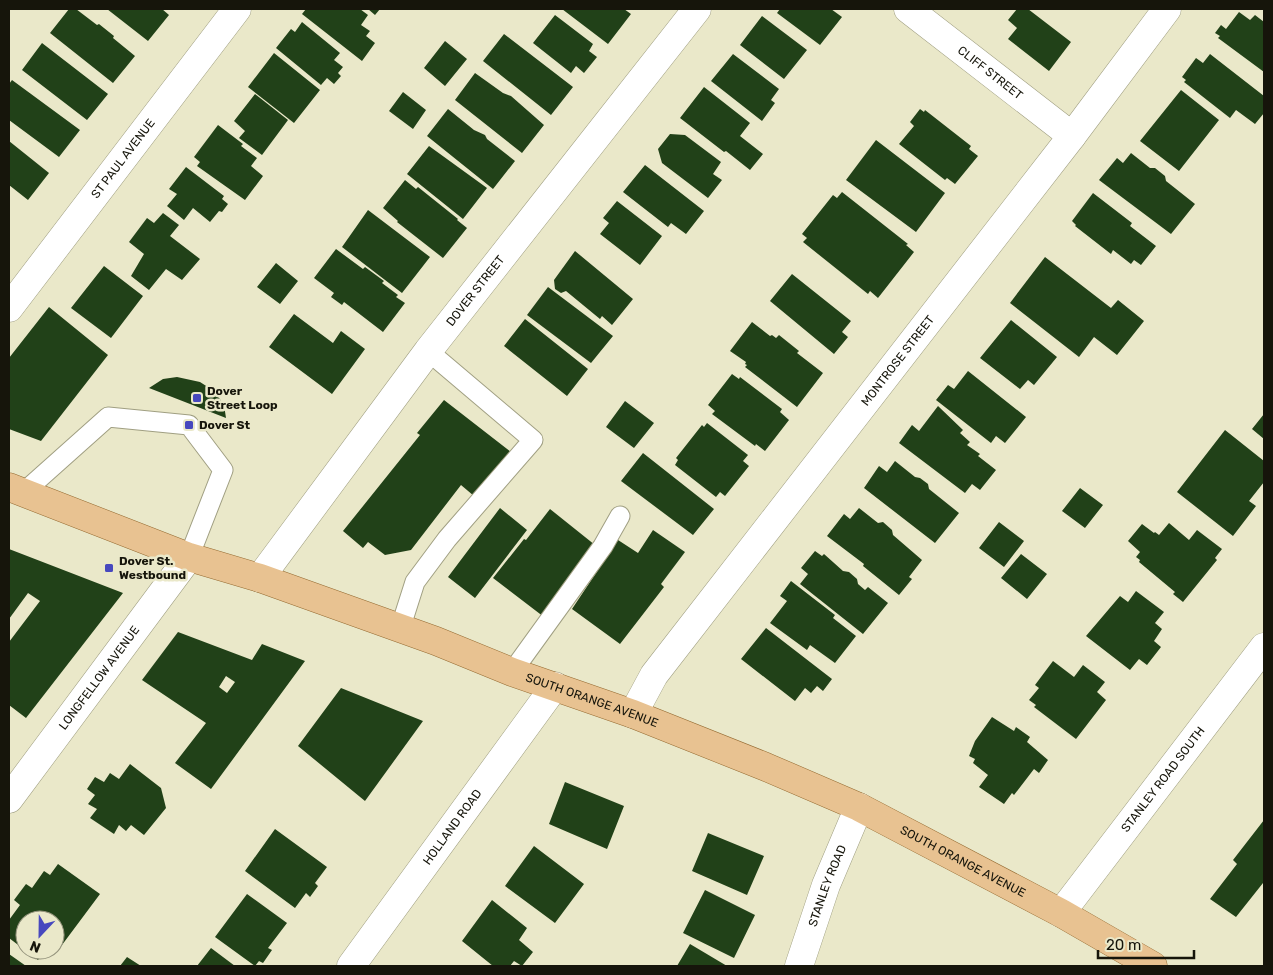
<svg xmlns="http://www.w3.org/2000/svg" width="1273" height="975" viewBox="0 0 1273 975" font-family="Rubik,sans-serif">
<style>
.building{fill:#214118;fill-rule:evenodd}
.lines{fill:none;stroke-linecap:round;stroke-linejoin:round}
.lane-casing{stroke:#a09f82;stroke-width:21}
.street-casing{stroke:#a09f82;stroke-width:29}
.primary-casing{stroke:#956b32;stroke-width:29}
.lane{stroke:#fff;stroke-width:19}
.street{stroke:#fff;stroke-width:28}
.primary{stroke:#e8c291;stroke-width:28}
.poi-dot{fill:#4748be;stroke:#eae8c9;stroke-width:2}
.labels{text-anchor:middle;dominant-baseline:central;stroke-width:5;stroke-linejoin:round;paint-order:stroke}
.street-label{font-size:12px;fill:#16150b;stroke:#eae8c9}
.poi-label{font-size:12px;font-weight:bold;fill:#16150b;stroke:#eae8c9;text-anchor:start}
</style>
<rect width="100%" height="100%" fill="#eae8c9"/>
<path class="building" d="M69,9h7l21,16 2,-1 15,12 -1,2 22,18 -22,27 -63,-50z
M107,9h55l7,6 -21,26z
M306,9h54l8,6 -7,10 9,6 -4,5 9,7 -13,18 -60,-47z
M368,9h12l-5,6z
M562,9h62l7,5 -23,30z
M780,9h51l11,8 -22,28 -43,-32z
M1017,9h11l43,33 -22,29 -41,-32 9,-11 -9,-8z
M1239,12l11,8 5,-5 9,7v50l-46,-34 2,-2 -5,-3 6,-8 5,4z
M555,15l38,29 -4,7 8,6 -13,16 -8,-7 -5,7 -38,-30z
M762,16l45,34 -23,29 -44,-34z
M302,22l38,31 -6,7 9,7 -5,6 3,3 -7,8 -7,-6 -6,7 -45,-37 15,-19 4,3z
M504,34l69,53 -22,28 -68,-54z
M445,41l22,18 -22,27 -21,-18z
M42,43l66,51 -21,26 -65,-50z
M274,53l46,37 -26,33 -46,-36z
M733,54l46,35 -8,11 4,3 -13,18 -51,-40z
M1210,54l54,42v17l-9,11 -19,-14 -6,8 -46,-36 2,-2 -4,-3 14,-19 7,5z
M475,73l28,20 8,3 33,29 -22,28 -67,-53z
M12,80l68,50 -21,27 -50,-37v-36z
M704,87l46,36 -10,13 23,18 -13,16 -24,-19 -2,1 -44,-34z
M1181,90l38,30 -40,51 -39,-30z
M403,92l23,18 -13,19 -24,-18z
M255,94l33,26 -26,35 -23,-17 6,-7 -11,-10z
M448,109l26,21 11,5 2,4 28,22 -22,28 -66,-53z
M920,109l4,3 1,-2 46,36 -2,3 9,7 -23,28 -8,-6 -2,2 -46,-36 15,-18 -4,-4z
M218,125l25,19 -2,2 16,12 -6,8 12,10 -18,24 -48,-34 3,-4 -6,-5z
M670,134l15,1 36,27 -8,12 9,6 -14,18 -46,-35 -4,-14z
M876,140l69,53 -29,39 -70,-52z
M9,141l40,32 -21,27 -19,-15z
M429,146l58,42 -24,31 -56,-45z
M1131,153l19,15h5l10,8 1,5 29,23 -24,30 -72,-54 18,-22 6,5z
M645,165l59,46 -18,23 -15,-11 -3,4 -45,-35z
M186,167l38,29 -2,3 6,5 -6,8 -3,-1 -9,11 -17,-14 -9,12 -17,-14 10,-12 -8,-5z
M405,180l11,9 2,-2 40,32 -1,1 10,8 -24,30 -46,-36 1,-1 -15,-13z
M842,192l66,52 -2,1 8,7 -36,46 -8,-7 -2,3 -65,-52 4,-4 -5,-4 31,-39 4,3z
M1093,193l39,30 -2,3 26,20 -15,19 -7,-5 -3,4 -18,-14 -2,4 -36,-28 1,-1 -4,-4z
M617,201l45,35 -22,29 -40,-31 9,-11 -6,-5z
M368,210l62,47 -28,36 -60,-46z
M163,213l16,12 -9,11 30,23 -18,21 -16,-11 -17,21 -18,-14 13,-22 -15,-12 18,-24 7,5z
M336,249l27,20 2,-2 19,14 -2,2 16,12 -2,2 9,6 -22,29 -39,-30 -2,3 -11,-8 3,-4 -20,-15z
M575,251l58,48 -21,26 -10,-9 -2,3 -34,-28 -5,2 -6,-4 -1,-9z
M1045,257l66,51 7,-8 26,21 -27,34 -23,-18 -15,20 -69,-54z
M276,263l22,18 -18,23 -23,-17z
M104,266l39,30 -32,42 -40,-30z
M792,274l59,47 -9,11 6,5 -14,17 -64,-53z
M548,287l65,49 -22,27 -64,-48z
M49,307l59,48 -67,86 -32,-12v-71z
M294,314l39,29 8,-12 24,18 -33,45 -63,-47z
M525,319l63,50 -21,27 -63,-50z
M1011,320l46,37 -23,28 -6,-5 -8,9 -40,-31z
M752,322l18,14 2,-1 4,3 3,-3 20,16 -2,2 26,20 -26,34 -52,-40 2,-2 -2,-1 1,-2 -16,-11z
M968,371l58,46 -21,26 -9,-7 -5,7 -55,-43 12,-15 6,4z
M732,374l7,5 1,-2 42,32 -2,3 9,8 -24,31 -9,-7 -1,2 -43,-32 3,-3 -7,-6z
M177,377l23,5 14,9 10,14 2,13 -77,-30 14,-9z
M444,400l67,52 -37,44 -13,-11 -50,65 -26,5 -17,-13 -5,6 -20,-17 77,-96 -3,-2z
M625,401l29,22 -20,25 -28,-21z
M938,406l25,24 -3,3 10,9 -3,3 13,9 -2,2 18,14 -16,20 -8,-6 -7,9 -66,-50 13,-18 7,6z
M1264,414v25l-12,-10z
M707,423l41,32 -5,6 6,5 -24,30 -5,-4 -4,5 -41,-32 3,-5 -2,-2 26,-33 2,2z
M1225,430l39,31v21l-15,19 7,5 -23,30 -56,-44z
M643,453l71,56 -21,26 -72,-54z
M895,461l20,16 5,1 8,6 1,5 30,24 -24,30 -71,-55 15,-22 8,6z
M1080,488l23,17 -18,23 -23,-17z
M500,508l27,22 -52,68 -27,-21z
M859,508l19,15 5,-1 9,8 1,5 29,25 -13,17 3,2 -13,16 -36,-29 1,-2 -37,-28 17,-22 6,5z
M550,509l45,36 -51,72 -51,-39 31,-39 2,1z
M999,522l25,19 -20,26 -25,-19z
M1169,523l20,17 8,-10 25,19 -7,9 2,2 -34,42 -10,-8 2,-2 -36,-30 1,-2 -4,-3 4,-5 -12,-11 14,-17 12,9 1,-1 4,3z
M653,530l32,22 -24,32 3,3 -44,57 -48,-35 46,-69 20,13z
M9,549l114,44 -97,125 -17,-13v-63l31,-41 -12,-8 -19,26z
M815,551l7,5 2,-2 19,17 6,1 8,7 1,5 7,6 3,-3 20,16 -25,31 -63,-50 8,-10 -7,-6z
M1021,554l26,20 -20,25 -26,-21z
M791,581l44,34 -2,3 23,18 -21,27 -25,-18 -3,5 -37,-27 17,-22 -7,-5z
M1136,591l28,21 -9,11 7,6 -8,12 7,6 -14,18 -8,-6 -9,11 -44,-34 34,-40 8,6z
M766,628l66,51 -9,12 -6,-5 -6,7 -6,-5 -10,13 -54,-42z
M178,632l74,28 10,-16 43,17 -94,128 -36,-26 31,-40 -64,-43zM226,676l9,6 -8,11 -8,-6z
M1053,661l21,16 9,-12 22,17 -8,10 9,8 -30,39 -42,-32 2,-2 -7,-5 10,-12 -4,-3z
M341,688l82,33 -58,80 -67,-55z
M992,717l22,14 2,-4 14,10 -3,5 21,18 -9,13 -5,-4 -20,26 -2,-2 -8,11 -25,-17 9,-12 -15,-12 2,-4 -6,-3 6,-15z
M130,764l31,24 5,20 -22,27 -13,-10 -5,6 -7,-6 -5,9 -24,-16 7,-9 -9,-5 7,-9 -8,-6 8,-12 9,5 6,-9 9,6z
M565,782l59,24 -17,43 -58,-25z
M1264,820v64l-1,-1 -27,34 -26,-18 27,-35 -4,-4z
M275,829l52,38 -12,16 3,3 -8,11 -4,-4 -11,15 -50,-37z
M708,833l56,23 -17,39 -55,-24z
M534,846l50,38 -29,39 -50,-37z
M58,864l42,30 -41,55 -4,-2v-27h-30v30h20l-7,10 -29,-22v-13l1,-2 -1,-3 11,-15 -6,-5 12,-16 6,4 12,-17 6,4z
M705,890l50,25 -21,43 -51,-25z
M247,894l40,29 -19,25 4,2 -9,13 -4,-2 -4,5 -40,-29z
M492,900l35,28 -8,12 14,12 -11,14 -8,-5 -4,5h-17l-31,-25z
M690,944l37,22h-50z
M211,948l24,18h-38z
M9,954l17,12h-17z
M127,957l14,9h-21z"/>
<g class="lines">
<defs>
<path id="lane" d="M24,492l84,-75 81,8 34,45 -34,87
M400,629l15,-47 32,-43 86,-99 -105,-89
M512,672l91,-126 17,-30"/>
<g id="street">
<path id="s1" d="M908,9l164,127"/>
<path id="s2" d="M9,308l228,-299"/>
<path id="s3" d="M260,578l168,-227 269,-342"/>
<path id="s4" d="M633,714l21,-39 418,-539 95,-127"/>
<path id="s5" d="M9,799l180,-242"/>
<path id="s6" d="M1061,913l203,-266"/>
<path id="s7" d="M351,966l204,-280"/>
<path id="s8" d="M799,966l27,-81 33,-78"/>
</g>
<g id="primary">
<path id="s9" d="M9,487l180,70 71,21 176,63 76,31 121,42 133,53 93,40 202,106 92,53"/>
</g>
</defs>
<use href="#lane" class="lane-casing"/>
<use href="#street" class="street-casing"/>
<use href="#primary" class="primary-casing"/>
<use href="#lane" class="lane"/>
<use href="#street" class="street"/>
<use href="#primary" class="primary"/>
</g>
<g class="poi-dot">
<rect x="192" y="393" width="10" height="10" rx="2.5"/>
<rect x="184" y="420" width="10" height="10" rx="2.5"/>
<rect x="104" y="563" width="10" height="10" rx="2.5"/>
</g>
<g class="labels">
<g class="street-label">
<text stroke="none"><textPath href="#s1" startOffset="104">CLIFF STREET</textPath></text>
<text stroke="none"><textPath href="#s2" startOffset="188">ST PAUL AVENUE</textPath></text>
<text stroke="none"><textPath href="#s3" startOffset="359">DOVER STREET</textPath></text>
<text stroke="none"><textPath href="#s4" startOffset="442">MONTROSE STREET</textPath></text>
<text stroke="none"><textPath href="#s5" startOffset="151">LONGFELLOW AVENUE</textPath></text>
<text stroke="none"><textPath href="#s9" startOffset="621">SOUTH ORANGE AVENUE</textPath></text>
<text stroke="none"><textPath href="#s6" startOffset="168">STANLEY ROAD SOUTH</textPath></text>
<text stroke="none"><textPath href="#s7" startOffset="172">HOLLAND ROAD</textPath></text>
<text stroke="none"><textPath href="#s9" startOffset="1026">SOUTH ORANGE AVENUE</textPath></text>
<text stroke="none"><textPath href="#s8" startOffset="85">STANLEY ROAD</textPath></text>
</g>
<g class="poi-label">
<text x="207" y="391">Dover<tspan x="207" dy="14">Street Loop</tspan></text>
<text x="199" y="425">Dover St</text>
<text x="119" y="561">Dover St.<tspan x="119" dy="14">Westbound</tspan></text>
</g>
</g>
<rect width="1273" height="975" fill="none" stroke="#16150b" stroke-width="20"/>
<g transform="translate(40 935) rotate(202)"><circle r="24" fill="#eae8c9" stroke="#95947d"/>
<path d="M0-4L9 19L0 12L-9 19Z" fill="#4748be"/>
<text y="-8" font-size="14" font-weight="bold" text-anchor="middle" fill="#16150b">N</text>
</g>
<path d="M1098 950v8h96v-8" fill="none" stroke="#16150b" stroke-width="2.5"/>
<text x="1106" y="950" font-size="15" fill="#16150b" stroke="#eae8c9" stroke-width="4" paint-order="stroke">20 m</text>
</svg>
